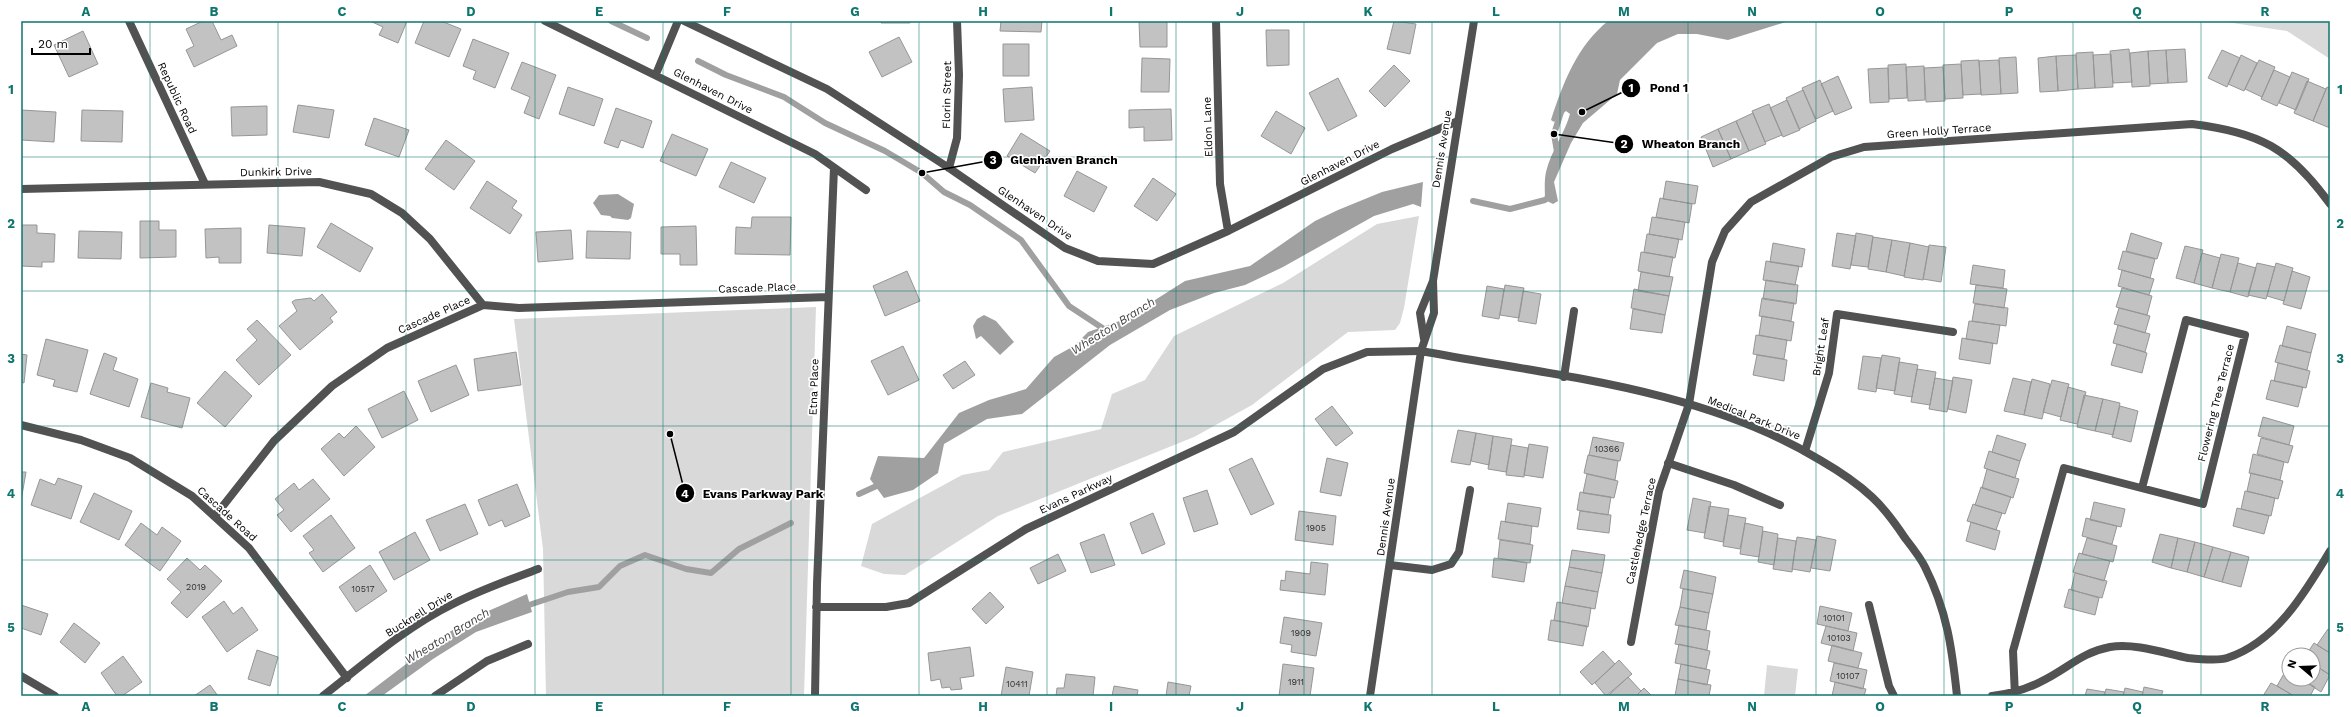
<svg xmlns="http://www.w3.org/2000/svg" width="2351" height="717" viewBox="0 0 2351 717" font-family="'Work Sans',sans-serif">
<style>
.green{fill:#d9d9d9}
.water{fill:#a0a0a0}
.lines{fill:none;stroke-linecap:round;stroke-linejoin:round}
.stream{stroke:#a0a0a0;stroke-width:6}
.building{fill:#c2c2c2;stroke:#969696}
.service{stroke:#525252;stroke-width:8}
.minor{stroke:#525252;stroke-width:8}
.tertiary{stroke:#525252;stroke-width:8}
.grid{fill:none;stroke:#0f766e;stroke-width:1;stroke-opacity:0.55}
.labels{text-anchor:middle;dominant-baseline:central;stroke-width:3.5;stroke-linejoin:round;paint-order:stroke}
.number-label{font-size:9px;fill:#303030}
.street-label{font-size:11px;fill:#000;stroke:#fff}
.water-label{font-size:12px;font-style:italic;fill:#414141;stroke:#fff}
.leader{fill:none;stroke:#000;stroke-width:1.5}
.callout-dot{fill:#000;stroke:#fff;stroke-width:1.5}
.mark-label{font-size:12px;text-anchor:middle;font-weight:bold;fill:#fff}
.callout-label{font-size:12px;text-anchor:middle;font-weight:bold;fill:#000;stroke:#fff;stroke-width:3.5;stroke-linejoin:round;paint-order:stroke}
.neatline{fill:none;stroke:#0f766e;stroke-width:1.5}
.grid-label{font-size:13px;text-anchor:middle;font-weight:bold;fill:#0f766e}
</style>
<rect width="100%" height="100%" fill="#fff"/>
<path class="green" d="M2219,21h111v38l-43,-28z
M1419,216l-15,92 -4,15 -5,7 -47,2 -96,73 -58,32 -196,79 -93,59 -21,-1 -23,-8 11,-42 90,-49 27,-5 14,-18 98,-23 11,-35 33,-14 29,-44 109,-53 94,-59z
M816,307l-12,389h-258l-3,-147 -29,-230z
M1767,665l31,4 -3,27h-31z"/>
<path class="water" d="M1608,21h181l-61,19 -31,-6h-19l-21,9 -37,37 -3,14 -34,29 -12,20 -17,39 4,19 -5,3 -8,-4c0,-8 -1,-19 1,-28 5,-21 18,-37 24,-58l-4,-3 -12,11 -3,-2c12,-37 26,-74 57,-99z
M1423,182l-2,25 -8,-3 -39,12 -91,51 -38,18 -31,8 -44,17 -60,35 -88,69 -35,5 -43,25 -6,29 -25,17 -29,8 -14,-19 8,-23 46,2 35,-45 30,-13 37,-11 28,-32 20,-11 14,-14 37,-13 60,-38 65,-15 65,-45 23,-11 44,-18z
M618,194l16,10 -3,14 -3,2 -16,-2 -2,-2 -9,-1 -8,-12 6,-8z
M984,315l12,6 18,21 -14,13 -19,-19 -5,3 -3,-13 4,-7z
M527,594l5,18 -56,20 -43,27 -51,37h-18l79,-60 29,-18z"/>
<g class="lines">
<path class="stream" d="M611,21l36,17
M698,61l28,14 58,22 41,26 60,28 37,22 22,19 26,13 51,35 48,66 38,25
M1557,152l-3,-18 8,-25
M1473,201l37,8 35,-9 6,-5
M859,494l24,-11
M523,607l45,-15 31,-5 21,-21 25,-11 41,14 25,4 28,-24 52,-26"/>
</g>
<path class="building" d="M203,21h9l9,19 11,-5 5,11 -43,21 -8,-17 8,-4 -8,-17z
M370,21h37l-9,22 -19,-8 4,-8z
M424,21h17l20,8 -12,28 -34,-14z
M881,21h29v2h-29z
M1001,21h41l-1,11 -41,-1z
M1139,21h28v26h-27z
M1394,21l22,3 -6,30 -23,-5z
M1266,30h23v35l-22,1z
M83,31l15,33 -29,13 -15,-32z
M899,37l13,25 -30,15 -13,-25z
M473,39l36,14 -14,35 -22,-9 3,-8 -13,-5z
M1003,44h26v32h-26z
M2129,49l3,33 -19,1 -3,-32z
M2185,49l2,33 -19,1 -2,-33z
M2166,50l2,33 -18,1 -2,-33z
M2222,50l18,8 -13,29 -19,-9z
M2148,51l2,35 -18,1 -2,-34z
M2093,52l2,36 -17,1 -2,-36z
M2111,54l2,33 -18,1 -2,-33z
M2076,55l2,34 -20,2 -2,-35z
M2241,55l16,8 -13,28 -16,-7z
M2056,56l2,35 -18,1 -2,-34z
M2016,57l2,36 -17,1 -2,-36z
M1142,58l28,1 -1,33h-28z
M1979,60l2,34 -18,1 -2,-34z
M1999,60l2,34 -20,1 -2,-34z
M2259,60l16,7 -13,30 -17,-8z
M522,62l34,13 -17,44 -15,-6 6,-16 -19,-8z
M1906,64l1,34 -18,1 -1,-34z
M1961,64l2,34 -18,1 -2,-34z
M1394,65l16,16 -25,26 -16,-16z
M1924,66l1,34 -17,1 -2,-34z
M1943,67l2,34 -19,1 -2,-34z
M1888,68l1,34 -19,1 -2,-34z
M2274,70l16,7 -13,29 -16,-7z
M2292,72l17,7 -13,31 -17,-7z
M1838,76l14,32 -17,7 -14,-31z
M1338,78l19,38 -29,15 -19,-38z
M1820,80l13,31 -17,8 -14,-31z
M2307,81l19,8 -13,32 -19,-8z
M568,87l35,12 -9,27 -35,-12z
M1032,87l2,33 -29,2 -2,-33z
M2327,87l3,1v40l-17,-7z
M1803,90l13,31 -17,8 -13,-31z
M1787,100l13,30 -17,7 -13,-29z
M1769,104l13,31 -17,7 -13,-31z
M298,105l36,5 -5,28 -36,-6z
M267,106v29l-35,1 -1,-29z
M616,108l36,13 -9,27 -22,-8 -3,8 -14,-5z
M1171,109l1,31 -28,1v-14l-15,1v-18z
M21,110l35,2 -2,30 -33,-2z
M82,110l41,1 -1,31 -41,-1z
M1276,111l29,17 -14,26 -30,-18z
M1753,113l13,31 -17,7 -13,-30z
M374,118l35,12 -10,27 -34,-12z
M1736,121l13,30 -18,8 -13,-30z
M1718,129l13,30 -18,8 -12,-30z
M1021,133l29,18 -15,22 -28,-17z
M672,134l36,15 -12,27 -36,-15z
M446,140l29,21 -21,29 -29,-21z
M731,162l35,16 -12,25 -35,-16z
M1077,171l30,16 -13,25 -30,-16z
M1153,178l23,16 -19,27 -23,-15z
M487,181l30,20 -5,7 10,7 -12,19 -40,-26z
M1666,181l32,5 -3,18 -32,-5z
M1660,198l32,6 -3,19 -33,-6z
M752,217h39l-1,38 -55,-1 1,-27 15,1z
M1652,217l33,5 -3,18 -33,-6z
M140,221h19v9h17v27l-36,1z
M331,223l42,25 -13,24 -43,-25z
M21,225h16v8l18,1 -1,28h-12v5l-21,-1z
M269,225l36,3 -3,28 -35,-3z
M696,226l1,39h-17v-11h-19v-27z
M241,228v35h-22v-6l-13,1 -1,-29z
M571,230l2,29 -35,3 -2,-30z
M79,231l43,1 -1,27 -43,-1z
M587,231l44,1 -1,27 -44,-1z
M1837,233l19,3 -6,33 -18,-3z
M1856,233l17,3 -5,31 -17,-2z
M2131,233l31,10 -5,16 -31,-8z
M1647,234l32,5 -4,19 -31,-6z
M1873,237l19,3 -6,32 -18,-3z
M1892,240l18,3 -6,33 -18,-4z
M1773,243l32,6 -3,18 -32,-5z
M1910,243l19,4 -6,33 -19,-3z
M1929,245l17,2 -5,35 -18,-3z
M2185,246l18,4 -9,33 -18,-5z
M2123,251l32,8 -5,19 -32,-9z
M1641,252l32,5 -4,20 -31,-6z
M2202,253l18,5 -8,30 -18,-5z
M2221,254l18,4 -9,34 -18,-4z
M1766,261l33,5 -4,19 -32,-5z
M2238,263l18,5 -8,29 -18,-5z
M2257,263l18,4 -9,32 -18,-4z
M2276,263l17,5 -9,33 -17,-5z
M1973,265l32,5 -2,18 -33,-4z
M2122,270l32,9 -5,16 -31,-9z
M907,271l13,30 -35,15 -12,-30z
M2292,271l18,6 -9,32 -18,-5z
M1641,272l32,5 -4,19 -31,-5z
M1766,280l32,5 -2,19 -33,-5z
M1505,285l19,3 -5,30 -19,-3z
M1976,285l31,4 -3,19 -31,-5z
M1487,286l17,3 -5,30 -17,-3z
M2122,288l30,8 -5,19 -31,-8z
M1634,289l35,7 -4,19 -34,-7z
M1523,291l18,3 -5,30 -18,-3z
M322,294l15,18 -7,6 3,4 -33,28 -21,-24 18,-15 -5,-9 3,-2 16,-2 3,3z
M1762,298l32,5 -3,18 -32,-5z
M1975,304l33,4 -2,18 -34,-5z
M2119,308l31,8 -5,17 -31,-9z
M1633,309l32,6 -3,18 -32,-4z
M1762,316l32,6 -3,19 -32,-6z
M257,320l34,35 -32,30 -23,-25 21,-20 -10,-11z
M1969,321l31,4 -3,19 -31,-5z
M2118,325l32,9 -5,18 -32,-9z
M2287,326l29,8 -5,19 -29,-7z
M1756,335l31,5 -3,19 -31,-5z
M1962,338l31,5 -3,21 -31,-5z
M46,339l42,11 -11,42 -24,-6 2,-6 -18,-5z
M2117,344l30,9 -5,20 -31,-8z
M2280,345l31,8 -4,17 -32,-8z
M903,346l16,34 -31,15 -17,-34z
M516,352l5,33 -43,6 -4,-32z
M104,353l13,5 -4,12 25,9 -9,28 -39,-13z
M21,354l6,1 -3,28 -3,-1z
M1757,355l30,5 -3,21 -31,-6z
M1882,355l18,3 -5,33 -19,-3z
M1863,356l18,2 -5,34 -18,-3z
M965,361l10,14 -22,14 -10,-14z
M1899,362l19,3 -6,32 -18,-3z
M2278,363l32,8 -4,17 -32,-7z
M456,365l13,30 -38,17 -13,-31z
M1917,369l19,3 -6,33 -19,-3z
M225,371l27,25 -27,31 -28,-24z
M1953,377l19,3 -6,33 -18,-4z
M1935,378l18,3 -6,31 -18,-3z
M2013,378l18,4 -7,33 -20,-4z
M2032,379l18,5 -8,35 -18,-4z
M2052,380l17,4 -8,33 -18,-5z
M2271,380l32,7 -5,20 -32,-8z
M151,383l17,5 -1,4 23,6 -8,30 -41,-11z
M2068,387l18,5 -9,32 -17,-4z
M404,391l14,29 -36,18 -14,-29z
M2084,395l19,4 -8,32 -18,-4z
M2103,399l17,4 -7,32 -18,-4z
M1332,406l21,27 -17,13 -21,-27z
M2120,406l18,5 -7,31 -19,-5z
M2263,417l31,9 -5,19 -31,-9z
M356,426l19,21 -31,29 -23,-27 18,-16 5,5z
M1458,430l18,3 -6,32 -19,-3z
M1476,433l17,3 -4,29 -18,-4z
M1997,435l29,9 -6,17 -28,-9z
M1493,436l19,3 -6,33 -18,-3z
M1593,437l31,6 -4,18 -31,-6z
M2261,438l32,8 -5,17 -31,-9z
M1529,444l19,3 -5,31 -19,-3z
M1511,445l17,3 -4,29 -18,-2z
M1989,451l31,10 -5,17 -31,-10z
M2253,454l31,8 -4,18 -31,-7z
M1588,455l30,6 -3,19 -31,-7z
M1252,458l22,46 -23,11 -22,-46z
M1327,458l21,5 -7,33 -21,-4z
M1987,469l32,10 -6,19 -31,-10z
M21,472h5l-5,29z
M2251,473l32,8 -5,18 -31,-8z
M1587,474l31,7 -4,17 -31,-5z
M58,478l24,8 -11,33 -40,-14 9,-26 15,6z
M313,479l17,20 -39,33 -14,-17 7,-5 -9,-11 19,-16 5,7z
M517,484l13,32 -25,11 -3,-7 -13,6 -11,-26z
M1981,487l30,10 -6,17 -30,-9z
M1207,490l11,34 -24,8 -11,-34z
M2245,491l30,7 -4,18 -30,-7z
M1580,492l31,5 -3,18 -31,-5z
M94,493l38,18 -13,29 -39,-18z
M1693,498l18,4 -6,31 -18,-3z
M2094,502l31,7 -4,18 -31,-7z
M1508,503l33,5 -3,19 -33,-5z
M465,504l13,30 -38,17 -14,-31z
M1973,504l29,9 -6,17 -29,-9z
M1709,506l20,3 -6,33 -19,-4z
M2237,508l32,8 -5,18 -31,-8z
M1299,511l37,5 -3,29 -38,-5z
M1580,511l31,4 -2,18 -32,-4z
M1153,513l12,31 -23,10 -12,-31z
M331,515l24,33 -32,24 -14,-19 5,-3 -11,-14z
M1728,515l18,3 -6,31 -17,-3z
M2086,518l31,8 -5,18 -30,-8z
M1501,521l31,5 -2,18 -32,-5z
M1971,522l29,9 -5,19 -29,-9z
M141,523l16,12 5,-8 19,14 -21,30 -35,-26z
M1745,523l18,4 -4,30 -19,-3z
M1763,531l15,3 -4,31 -16,-3z
M415,532l15,28 -36,20 -15,-28z
M1104,534l11,31 -24,8 -11,-30z
M2160,534l18,4 -7,30 -19,-6z
M1817,536l19,4 -6,31 -19,-3z
M1797,537l19,3 -6,32 -18,-3z
M1778,538l18,3 -4,31 -19,-3z
M2087,538l30,8 -4,16 -31,-8z
M2178,538l17,4 -8,30 -16,-4z
M1500,540l33,5 -3,18 -32,-5z
M2195,542l18,5 -9,30 -17,-5z
M2213,547l18,5 -9,30 -18,-5z
M1572,550l33,5 -3,18 -33,-6z
M2231,552l18,5 -8,30 -19,-5z
M2079,553l31,8 -6,20 -31,-9z
M1058,554l8,17 -28,13 -8,-16z
M187,558l13,12 5,-5 17,16 -35,37 -16,-15 10,-11 -14,-13z
M1494,558l33,5 -3,19 -32,-5z
M1311,562l17,2 -3,31 -45,-5 1,-10 4,1 1,-10 24,3z
M370,565l17,26 -31,21 -17,-25z
M1569,567l33,6 -4,19 -33,-6z
M1684,570l32,7 -3,17 -33,-6z
M2075,573l32,8 -5,17 -31,-8z
M1565,586l33,6 -3,17 -33,-6z
M1683,589l30,5 -4,19 -29,-6z
M2069,589l30,9 -4,17 -31,-8z
M990,592l14,15 -18,17 -14,-15z
M224,601l9,13 9,-7 16,23 -31,22 -25,-35z
M1557,602l34,6 -3,19 -34,-7z
M21,605l27,9 -7,21 -20,-7z
M1820,606l32,7 -4,18 -31,-7z
M1680,607l29,6 -3,17 -31,-5z
M1284,617l38,6 -6,33 -25,-4 1,-7 -12,-2z
M1551,620l36,6 -4,20 -35,-6z
M74,623l26,20 -15,20 -25,-21z
M1679,625l31,6 -3,19 -32,-6z
M1826,626l31,7 -4,18 -32,-8z
M2328,629l2,2v22l-13,-8z
M2314,643l16,10v22l-17,-11v-9h-7z
M1679,644l31,7 -4,18 -31,-6z
M1832,645l30,8 -4,15 -30,-7z
M970,647l4,29 -14,2 2,11 -11,1 -1,-3 -8,1 -2,-9 -9,2 -3,-28z
M257,650l21,7 -8,29 -22,-7z
M1603,651l12,13 -23,21 -12,-13z
M123,656l19,26 -20,14h-5l-16,-23z
M1619,660l13,14 -26,22 -11,-13z
M1834,663l33,7 -4,19 -33,-8z
M1283,664l31,4 -4,28h-31z
M1681,664l29,6 -3,15 -29,-6z
M2313,664l17,11 -9,17 -20,-13h12z
M1006,667l27,5 -4,24h-28z
M2286,670l3,2v7h12l14,8 -5,9h-16l-17,-10z
M1066,674l29,3 -2,19h-37l1,-8h7z
M1628,677l13,14 -5,5h-28z
M1678,679l33,6 -2,11h-34z
M1168,682l23,4 -2,10h-23z
M1835,682l31,7 -2,7h-32z
M2271,683l6,3 17,10h-31z
M210,685l8,11h-24z
M1114,686l24,4 -1,6h-25z
M2144,687l19,4 -2,5h-19z
M1644,688l8,8h-16z
M2125,688l18,4 -1,4h-19z
M2087,689l18,3 -1,4h-19z
M2106,689l18,3 -1,4h-19z"/>
<g class="lines">
<path class="service" d="M1564,377l10,-66
M1668,463l66,22 46,20
M1390,565l42,5 19,-6 8,-12 11,-62
M1869,605l20,81 5,10"/>
<path class="minor" d="M129,21l76,163
M545,21l270,133 51,36
M684,21l143,68 122,79 116,80 33,13 55,3 75,-33 164,-82 66,-28
M1216,21l4,163 8,47
M656,74l22,-53
M949,168l8,-30 2,-63 -2,-54
M21,189l298,-7 52,12 31,19 28,26 53,66
M21,425l60,15 49,18 62,38 57,52 98,130
M1805,451l24,-78 8,-59 116,18
M215,516l59,-75 58,-55 55,-38 96,-43 36,3 309,-11
M816,607h70l23,-4 117,-74 208,-97 89,-63 44,-17 54,-1
M1631,642l28,-151 30,-87 23,-142 13,-31 26,-29 80,-45 33,-10 328,-23c68,9 97,23 138,80
M21,676l34,20
M323,696c41,-32 83,-69 130,-92 27,-14 56,-24 85,-35
M435,696l52,-35 41,-17
M815,696l2,-112 17,-416
M1992,696c19,-2 36,-7 54,-17 23,-12 37,-27 64,-32 25,-4 54,6 78,11 10,1 30,3 39,0 49,-16 78,-65 103,-107
M2015,696l-2,-45 51,-183 139,36 42,-169 -59,-15 -44,168"/>
<path class="tertiary" d="M1424,339l-4,-26 13,-32 41,-260
M1421,351c134,25 280,37 399,109 19,11 36,22 52,37 13,12 23,26 33,41 7,9 15,19 20,29 22,44 27,81 32,129
M1370,696l51,-345 13,-38 -1,-32"/>
</g>
<path class="grid" d="M150,21v675M278,21v675M406,21v675M535,21v675M663,21v675M791,21v675M919,21v675M1047,21v675M1176,21v675M1304,21v675M1432,21v675M1560,21v675M1688,21v675M1816,21v675M1944,21v675M2073,21v675M2201,21v675M21,157h2309M21,291h2309M21,426h2309M21,560h2309"/>
<g class="labels">
<g class="number-label">
<text x="1607" y="449">10366</text>
<text x="1316" y="528">1905</text>
<text x="196" y="587">2019</text>
<text x="363" y="589">10517</text>
<text x="1834" y="618">10101</text>
<text x="1301" y="633">1909</text>
<text x="1839" y="638">10103</text>
<text x="1848" y="676">10107</text>
<text x="1296" y="682">1911</text>
<text x="1017" y="684">10411</text>
</g>
<g class="street-label">
<text transform="translate(713 91) rotate(27)">Glenhaven Drive</text>
<text transform="translate(947 95) rotate(-89)">Florin Street</text>
<text transform="translate(177 98) rotate(65)">Republic Road</text>
<text transform="translate(1208 127) rotate(-92)">Eldon Lane</text>
<text transform="translate(1939 131) rotate(-4)">Green Holly Terrace</text>
<text transform="translate(1442 149) rotate(-81)">Dennis Avenue</text>
<text transform="translate(1340 163) rotate(-27)">Glenhaven Drive</text>
<text transform="translate(276 172) rotate(-1)">Dunkirk Drive</text>
<text transform="translate(1035 213) rotate(34)">Glenhaven Drive</text>
<text transform="translate(757 288) rotate(-2)">Cascade Place</text>
<text transform="translate(434 315) rotate(-24)">Cascade Place</text>
<text transform="translate(1821 347) rotate(-81)">Bright Leaf</text>
<text transform="translate(814 387) rotate(-88)">Etna Place</text>
<text transform="translate(2216 403) rotate(-76)">Flowering Tree Terrace</text>
<text transform="translate(1754 418) rotate(22)">Medical Park Drive</text>
<text transform="translate(1076 494) rotate(-25)">Evans Parkway</text>
<text transform="translate(227 514) rotate(42)">Cascade Road</text>
<text transform="translate(1386 517) rotate(-82)">Dennis Avenue</text>
<text transform="translate(1641 531) rotate(-78)">Castlehedge Terrace</text>
<text transform="translate(419 614) rotate(-32)">Bucknell Drive</text>
</g>
<g class="water-label">
<text transform="translate(1113 326) rotate(-32)">Wheaton Branch</text>
<text transform="translate(447 636) rotate(-31)">Wheaton Branch</text>
</g>
</g>
<path class="leader" d="M1582 112L1631 88M1554 134L1624 144M922 173L993 160M670 434L685 493"/>
<g class="callout-dot">
<circle cx="1582" cy="112" r="4"/>
<circle cx="1554" cy="134" r="4"/>
<circle cx="922" cy="173" r="4"/>
<circle cx="670" cy="434" r="4"/>
<circle cx="1631" cy="88" r="10"/>
<circle cx="1624" cy="144" r="10"/>
<circle cx="993" cy="160" r="10"/>
<circle cx="685" cy="493" r="10"/>
</g>
<g class="mark-label">
<text x="1631" y="92">1</text>
<text x="1624" y="148">2</text>
<text x="993" y="164">3</text>
<text x="685" y="498">4</text>
</g>
<g class="callout-label">
<text x="1669" y="92">Pond 1</text>
<text x="1691" y="148">Wheaton Branch</text>
<text x="1064" y="164">Glenhaven Branch</text>
<text x="763" y="498">Evans Parkway Park</text>
</g>
<rect width="2351" height="717" fill="none" stroke="#ffffff" stroke-width="44"/>
<g transform="translate(2301 667) rotate(289)"><circle r="19" fill="#ffffff" stroke="#999999"/>
<path d="M0-3L7 15L0 10L-7 15Z" fill="#000000"/>
<text y="-6" font-size="11" font-weight="bold" text-anchor="middle" fill="#000000">N</text>
</g>
<path d="M32 48v6h58v-6" fill="none" stroke="#000000" stroke-width="2"/>
<text x="38" y="48" font-size="12" fill="#000000" stroke="#ffffff" stroke-width="3" paint-order="stroke">20 m</text>
<rect x="22" y="22" width="2307" height="673" class="neatline"/>
<g class="grid-label">
<text x="86" y="16">A</text>
<text x="214" y="16">B</text>
<text x="342" y="16">C</text>
<text x="471" y="16">D</text>
<text x="599" y="16">E</text>
<text x="727" y="16">F</text>
<text x="855" y="16">G</text>
<text x="983" y="16">H</text>
<text x="1111" y="16">I</text>
<text x="1240" y="16">J</text>
<text x="1368" y="16">K</text>
<text x="1496" y="16">L</text>
<text x="1624" y="16">M</text>
<text x="1752" y="16">N</text>
<text x="1880" y="16">O</text>
<text x="2009" y="16">P</text>
<text x="2137" y="16">Q</text>
<text x="2265" y="16">R</text>
<text x="11" y="94">1</text>
<text x="2340" y="94">1</text>
<text x="11" y="228">2</text>
<text x="2340" y="228">2</text>
<text x="11" y="363">3</text>
<text x="2340" y="363">3</text>
<text x="11" y="498">4</text>
<text x="2340" y="498">4</text>
<text x="11" y="632">5</text>
<text x="2340" y="632">5</text>
<text x="86" y="711">A</text>
<text x="214" y="711">B</text>
<text x="342" y="711">C</text>
<text x="471" y="711">D</text>
<text x="599" y="711">E</text>
<text x="727" y="711">F</text>
<text x="855" y="711">G</text>
<text x="983" y="711">H</text>
<text x="1111" y="711">I</text>
<text x="1240" y="711">J</text>
<text x="1368" y="711">K</text>
<text x="1496" y="711">L</text>
<text x="1624" y="711">M</text>
<text x="1752" y="711">N</text>
<text x="1880" y="711">O</text>
<text x="2009" y="711">P</text>
<text x="2137" y="711">Q</text>
<text x="2265" y="711">R</text>
</g>
</svg>
